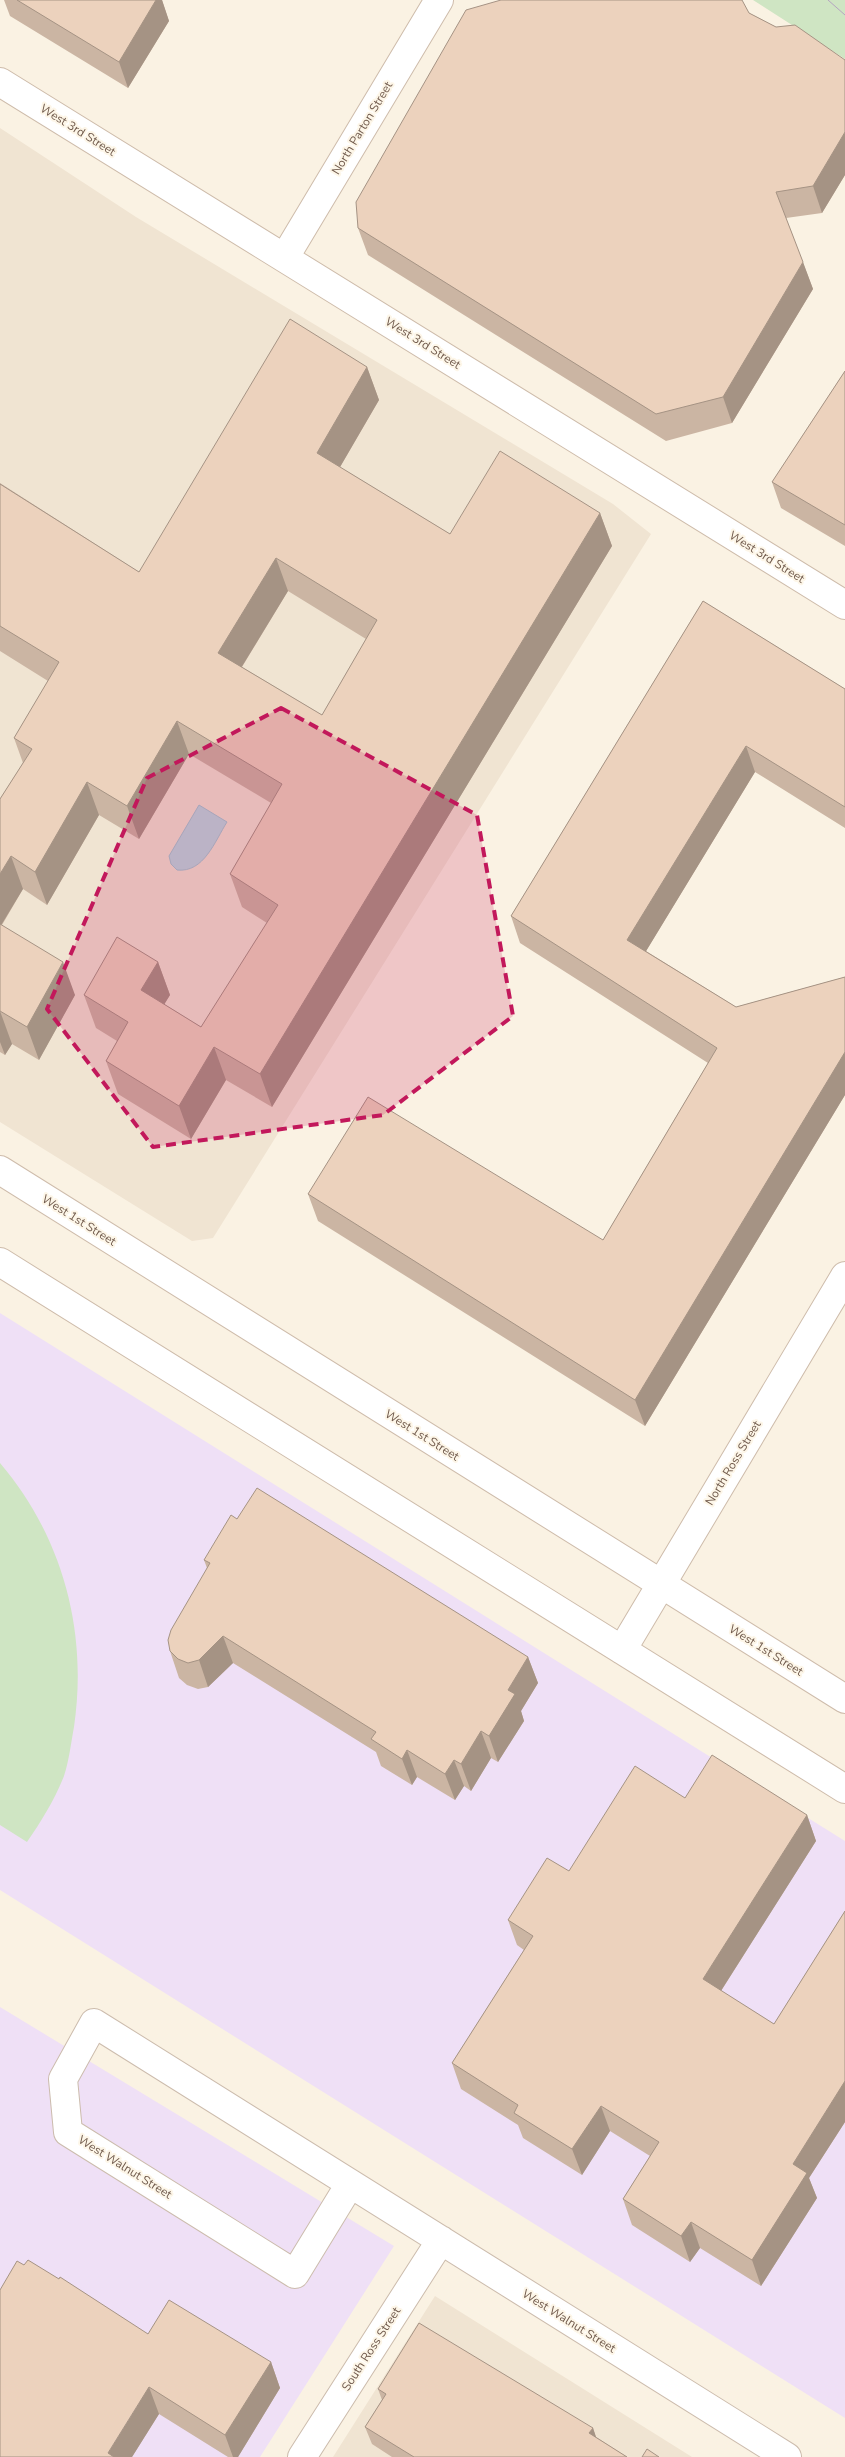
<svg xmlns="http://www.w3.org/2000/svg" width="845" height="2457" viewBox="0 0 845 2457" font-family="'Nunito Sans',sans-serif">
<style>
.residential{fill:#f0e4d2}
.education{fill:#efe0f6}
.green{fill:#cfe5c3}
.water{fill:#b9dae1;stroke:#a1c8d2}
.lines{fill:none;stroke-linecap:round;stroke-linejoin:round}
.street-casing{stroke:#ccbcad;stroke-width:30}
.secondary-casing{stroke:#cebcab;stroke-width:30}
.street{stroke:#fff;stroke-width:28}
.secondary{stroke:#fff;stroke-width:28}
.tram{stroke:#b5a3c1;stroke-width:1}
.wall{fill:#cbb5a3;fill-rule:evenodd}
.shaded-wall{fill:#a59384}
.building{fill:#ecd2bd;stroke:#a59384;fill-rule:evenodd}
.marked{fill:#c2185b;fill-opacity:0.2;stroke:#c2185b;stroke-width:4;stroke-dasharray:10 6;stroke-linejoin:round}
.labels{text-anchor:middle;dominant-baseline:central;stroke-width:4;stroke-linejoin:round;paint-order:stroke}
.street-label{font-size:12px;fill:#6f594b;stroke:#fdf6e8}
</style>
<rect width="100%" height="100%" fill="#faf2e3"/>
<path class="residential" d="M0,128l136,89 477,287 38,30 -438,704 -21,3 -192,-119z
M435,2296l257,161h-359z"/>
<path class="education" d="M0,1313l845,528v577l-845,-528z
M0,2007l394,239 -134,211h-260z"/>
<path class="green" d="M753,0h92v59z
M0,1463c63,74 88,169 74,264 -3,16 -5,34 -10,49 -9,23 -23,46 -37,66l-27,-17z"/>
<path class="water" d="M199,805l28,17c-12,19 -23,51 -50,48l-6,-6 -2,-8z"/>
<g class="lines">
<defs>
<path id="street" d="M350,2184l-55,90 -227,-142 -5,-53 31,-56 693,434
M302,2457l139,-217"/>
<path id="secondary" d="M0,82l845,523
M285,257l154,-257
M0,1170l845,529
M0,1262l845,527
M622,1650l223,-374"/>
</defs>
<use href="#street" class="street-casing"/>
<use href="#secondary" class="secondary-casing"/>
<use href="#street" class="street"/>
<use href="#secondary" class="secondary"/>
<path class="tram" d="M828,0l17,15"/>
</g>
<path class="wall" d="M4,0h158l7,21 -41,67 -118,-72z
M749,13l27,14 69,33v115l-23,38 -36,5 27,71 -81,134 -66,18 -298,-186 -10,-27z
M367,367l12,33 -39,67 110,67 150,-21 12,33 -340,561 -46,-27 -35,59 -73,-45 -12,-33 11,-20 -21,-13 -12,-33 74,-33 12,33 -6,9 37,23 66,-104 -25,-16 -12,-33 41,-71 -82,-49 -50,85 -40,-24 -52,90 -24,-16 -21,36 73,70 -36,65 -27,-16 -7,11 -5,-3v-253l23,-36 -9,-25 34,-57 -48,-30v-168l139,89zM288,591l78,48 -44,76 -80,-48z
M845,371v175l-64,-38 -9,-26z
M703,601l142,88v139l-90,-56 -109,179 90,56 109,-30v118l-200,331 -327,-205 -10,-27 295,46 105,-177 -188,-120 -9,-27z
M237,1519l291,138 10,26 -17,28 3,10 -26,41 -7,-4 -20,33 -7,-5 -9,14 -38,-23 -5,8 -31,-19 -5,-14 -143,-89 -25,24 -10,2 -11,-4 -8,-7 -9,-27 37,-83 -3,-8z
M685,1798l122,17 9,26 -95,150 53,33 71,-113v211l-36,56 8,20 -56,88 -61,-38 -10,14 -58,-37 -9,-26 27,-43 -40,-25 -28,44 -59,-37 -5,-13 -57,-36 -9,-26 72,-113 -7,-5 -9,-25 61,-49z
M148,2334l123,28 9,26 -42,69h-10l-69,-43 -27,43z
M378,2389l215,39 3,9 31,20h-235l-20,-13 -7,-17 17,-27z"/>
<path class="shaded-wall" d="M156,0h6l7,21 -41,67 -9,-26z
M845,132v43l-23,38 -9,-27z
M803,262l10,27 -81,134 -9,-26z
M367,367l12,33 -50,86 -12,-33z
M600,513l12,33 -340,561 -12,-33z
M276,558l12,33 -58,95 -12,-33z
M177,721l12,33 -50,85 -12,-33z
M746,746l9,26 -118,194 -10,-26z
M87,782l12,33 -52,90 -12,-33z
M11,856l12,33 -23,38v-53z
M63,962l12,33 -36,65 -12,-33z
M158,962l12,33 -17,28 -12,-33z
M0,1011l12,33 -7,11 -5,-13z
M214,1047l12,33 -35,59 -12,-33z
M845,1052v43l-200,331 -10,-26z
M223,1636l10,27 -25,24 -9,-27z
M528,1657l10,26 -17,28 3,10 -26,41 -9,-26 19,-46z
M481,1731l10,27 -20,33 -10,-27z
M407,1750l10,27 -5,8 -10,-26z
M454,1760l10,26 -9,14 -10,-26z
M807,1815l9,26 -104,164 -9,-26z
M845,2081v41l-36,56 8,20 -56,88 -9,-26 41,-96z
M601,2106l9,25 -28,44 -10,-26z
M691,2222l9,26 -10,14 -9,-26z
M271,2362l9,26 -42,69h-5l-8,-22z
M149,2387l10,27 -27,43h-23l-1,-4z
M593,2428l6,18 -10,-13z"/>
<path class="building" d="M17,0h139l-37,62z
M501,0h241l7,13 27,14 19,-2 50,35v72l-32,54 -37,6 27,70 -80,135 -67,17 -298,-186 -2,-26 110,-192z
M290,319l77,48 -50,86 133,81 50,-83 100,62 -340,561 -46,-27 -35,59 -73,-45 22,-39 -44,-27 33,-58 41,25 -17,28 60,37 77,-122 -48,-31 52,-90 -105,-63 -50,85 -40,-24 -52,90 -24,-16 -11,18v-75l32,-50 -18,-11 45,-76 -59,-36v-142l139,88zM276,558l101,62 -55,95 -104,-62z
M845,371v154l-73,-43z
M703,601l142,88v118l-99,-61 -119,194 109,67 109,-30v75l-210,348 -327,-206 60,-97 235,143 114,-192 -206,-132z
M0,924l63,38 -36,65 -27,-16z
M257,1488l271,169 -20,33 7,4 -26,42 -8,-5 -20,33 -7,-4 -9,14 -38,-24 -5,9 -31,-20 5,-7 -153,-96 -24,24 -11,3 -10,-4 -8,-8 -2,-11 3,-10 39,-67 -6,-3 27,-45 6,4z
M712,1755l95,60 -104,164 71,45 71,-113v170l-52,83 14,9 -55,87 -61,-38 -10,14 -58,-37 36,-57 -58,-36 -29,43 -58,-36 4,-8 -66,-42 81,-127 -25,-16 39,-62 22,13 66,-105 50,32z
M28,2260l31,19 1,-2 88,57 21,-34 102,62 -46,73 -76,-48 -41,66 6,4h-114v-167l17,-29 7,4z
M419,2323l174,105 -4,5 38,24h-213l-49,-30 21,-33 -8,-5z
M647,2449l12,8h-17z"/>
<path class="marked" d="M281,708l196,107 36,201 -130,99 -230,32 -106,-138 100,-231z"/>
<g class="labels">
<g class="street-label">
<text transform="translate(362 128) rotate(-59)">North Parton Street</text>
<text transform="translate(78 130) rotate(32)">West 3rd Street</text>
<text transform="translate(423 343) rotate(32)">West 3rd Street</text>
<text transform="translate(767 557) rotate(32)">West 3rd Street</text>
<text transform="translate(79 1220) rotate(32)">West 1st Street</text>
<text transform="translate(422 1435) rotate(32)">West 1st Street</text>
<text transform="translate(733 1463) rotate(-59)">North Ross Street</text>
<text transform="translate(766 1650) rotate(32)">West 1st Street</text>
<text transform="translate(125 2167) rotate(32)">West Walnut Street</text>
<text transform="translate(569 2321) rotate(32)">West Walnut Street</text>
<text transform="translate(371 2349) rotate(-57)">South Ross Street</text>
</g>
</g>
</svg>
